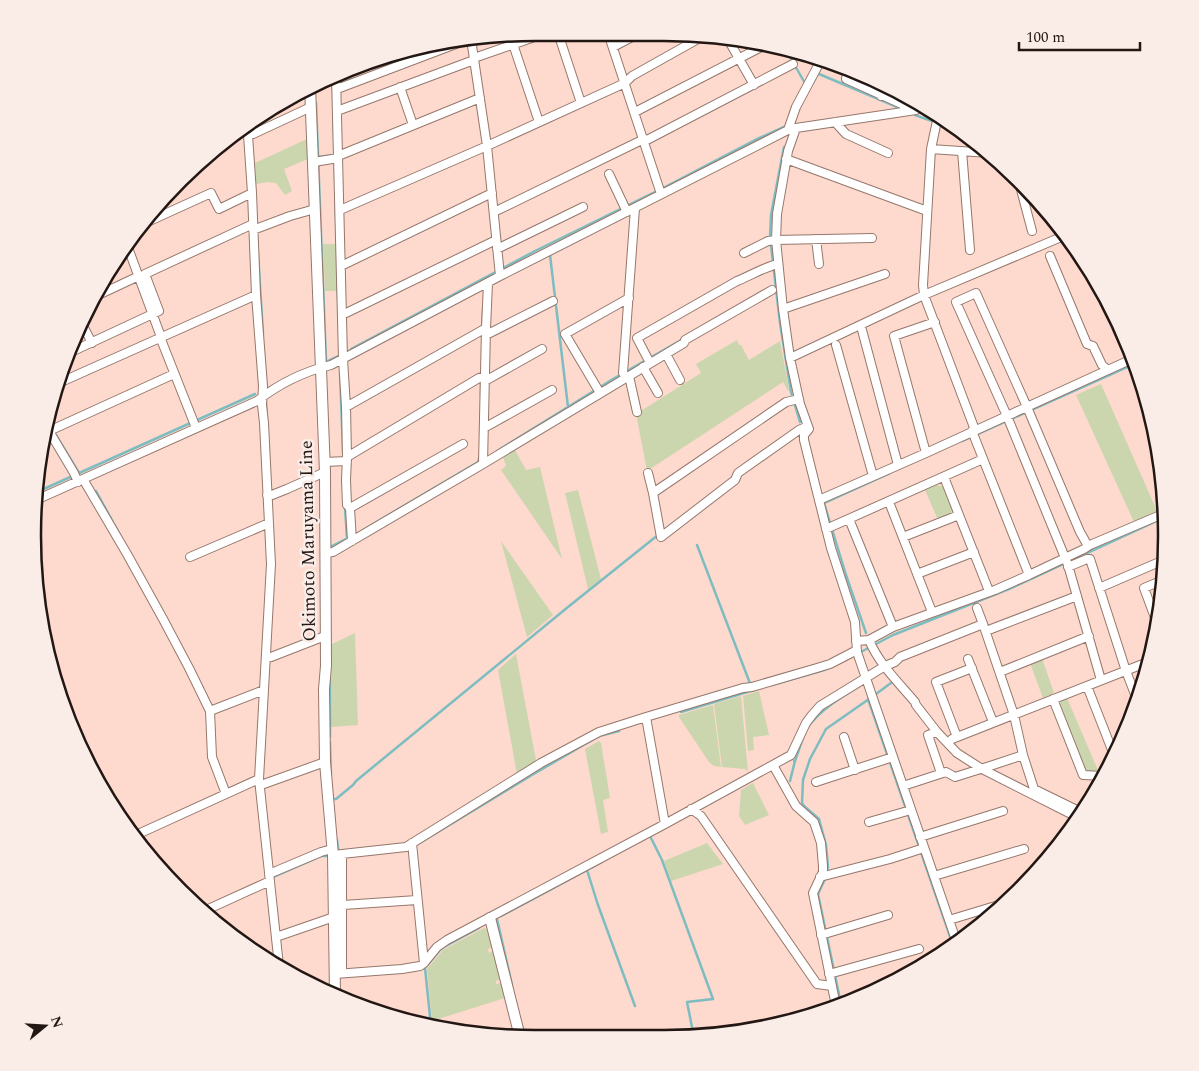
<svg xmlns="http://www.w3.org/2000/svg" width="1199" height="1071" viewBox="0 0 1199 1071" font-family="Spectral,serif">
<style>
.green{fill:#ccd6ae}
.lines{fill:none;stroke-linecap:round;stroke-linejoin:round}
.stream{stroke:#7dbdc1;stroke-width:2.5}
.street-casing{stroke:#96776c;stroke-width:10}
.secondary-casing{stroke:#96776c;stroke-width:12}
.street{stroke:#fff;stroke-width:8}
.secondary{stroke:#fff;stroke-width:10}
.labels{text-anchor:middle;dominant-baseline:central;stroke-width:5;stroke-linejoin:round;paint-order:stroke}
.street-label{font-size:18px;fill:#231713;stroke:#faece7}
.rim{fill:none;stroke:#231713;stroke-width:2.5}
</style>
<rect width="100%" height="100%" fill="#fddacd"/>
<path class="green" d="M309,138l-1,21 -24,10 8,22 -7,4 -9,-12 -8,-1 -12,2 -1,-21z
M323,244h12l2,47h-12z
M737,340l2,5h2l8,15 31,-19 9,49 -1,1 -5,-9 -136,89 -11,-57 65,-41 -5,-9z
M1101,384l56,127 -23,11 -58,-127z
M515,450l11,20 14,-3 22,92 -61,-89 5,-4 -3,-9z
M937,485l7,2 9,25v3l-15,5 -13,-30z
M578,490l23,89 -13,10 -23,-96z
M501,541l52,74 -26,22z
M355,633l3,92 -27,2 1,-83z
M516,654l20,106v3l-19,11 -19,-104z
M1042,658l12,35 -11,5 -13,-35z
M759,691l10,44 -16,2 1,13 -6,1 -5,-55z
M741,696l7,76 -3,-3 -23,-2 -8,-63z
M1067,698l33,77 -15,-3 -26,-67v-3z
M713,705l8,62 -7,-1 -5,-4 -30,-45v-2z
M599,741l2,2 9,55 -7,2 5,32 -7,2 -16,-85z
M753,783l16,32 -24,10 -6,-9 2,-26z
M707,843l16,21 -52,17 -7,-20z
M484,928l2,1 7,18 -5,2 1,4 4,-2 8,28 -5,2v3l5,-1 4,15 -73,23 -5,-52 16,-19z"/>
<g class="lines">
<path class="stream" d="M786,50l20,35
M819,74l83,35
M811,86l14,-25
M333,87l5,212
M316,103l10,259 15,-7
M915,115c9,3 20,9 30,6
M250,123l1,9
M784,147l-13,68 -1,22 10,86 11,69 9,30
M318,157l16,-2
M257,237l6,97
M550,255l18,152
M482,328l1,-19
M351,349l184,-98 130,-64 90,-47 29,-13
M340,372l3,79
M481,396v-17
M266,401l1,18
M48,422l31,51
M962,441l172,-77
M497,451l116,-72 70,-40
M96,491l24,44
M37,492l218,-98
M345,507l2,32
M363,530l115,-68 2,-6
M697,545l54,141
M330,547l20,-10
M866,633l-20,-58 -22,-72 66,-30
M840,663l53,-28 116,-46 156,-72
M772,685l52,-15 7,-3
M876,694l19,-14
M868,699l85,246
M681,712l73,-22
M807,728c14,-19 36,-32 56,-44
M330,737v-60
M330,742l1,32
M794,761h1l9,-26
M790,781l5,-20
M332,799h4l17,-14 3,-4 212,-174 90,-72
M650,836l12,24 51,139 -26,3 7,35
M337,840l1,9
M418,844l114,-69 67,-39 20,-5
M587,870l11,35 37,101
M826,873l2,-6 -2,-22 -7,-26 -15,-13 -2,-3 1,-23 7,-21 16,-30 43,-30
M273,877l48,-21h8
M825,879l-7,15 23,110
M501,916l101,-54
M497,919l15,66
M431,1026l-6,-58 15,-18 4,-3 35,-19"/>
<defs>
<path id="street" d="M558,33l23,70
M510,35l29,87
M609,36l52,158
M471,39l16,107 13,130
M729,41l25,44
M613,47l19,-10
M474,58l72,-25
M848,68l-2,11 69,31
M336,76l7,283 3,48 1,50 -1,23 1,25 3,3 2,33
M400,87l13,38
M337,89l132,-50
M881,96l10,-8
M337,111l137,-51
M635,112l132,-68
M938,116l-7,33 -8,136 1,10 51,135
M835,122l11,12 42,19
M796,128l-8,23 -11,63 -1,26 7,69 7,49 10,46 9,25 -5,6v5l27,108 24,74 2,30 100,291
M788,130l8,-23 25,-47
M645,141l148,-77
M931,149l58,4
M962,151l8,99
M338,156l142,-58
M786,159l141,52
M314,162l24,-4
M609,174l18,38
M1019,182l13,49
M340,210l147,-64 138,-63 7,-7 66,-37
M494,212l150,-73
M145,223l66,-30 8,16 33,-16
M253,230l37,-14 25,-7
M816,239l3,25
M127,245l34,92 1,5 34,86
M497,249l86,-42
M744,253l24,-12 8,-1 96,-2
M1050,256l37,88 6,2 9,19 6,5
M341,266l151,-73
M94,297l45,-21
M783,309l102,-35
M342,315l154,-75
M81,322l11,21
M862,330l36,135
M486,335l67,-34
M836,345l37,131
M71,352l88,-41 -14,-37 108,-50
M666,354l14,26
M790,358l134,-63 142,-60
M650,363l-13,-25 100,-57c13,-5 27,-14 41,-17
M643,367l15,26
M629,376l8,36
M626,378l-3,-5 12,-165
M485,381l57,-32
M61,382l195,-87
M600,393l-35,-59 64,-36
M799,399l-13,3 -133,91 8,44 74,-57 3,-7 61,-43 9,-4
M346,407l140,-79
M46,426l28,47 4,9
M484,428l68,-38
M49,431l125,-57
M926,453l-32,-117 41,-14
M347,457l132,-79 6,-2
M324,462l23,-1
M483,464l3,-136 2,-45
M648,473l5,20
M944,477l45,114
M83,479l44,75 36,65 26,49 21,43 2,46 14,37
M267,495h5l15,-6 38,-17
M36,500l221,-99c23,-18 45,-29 74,-36l169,-89 288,-146 8,-2 120,-18 7,-4
M819,500l107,-47 206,-94
M889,502l43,110
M350,508l113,-64
M849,519l44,108
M826,529l157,-70
M903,537l56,-22
M1088,546l-8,-14 -53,-125 -51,-114 -20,9 51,114 61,149 33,115
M325,553l8,-1 150,-88 201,-121 1,-3 87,-50
M190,557l79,-34
M1068,567l19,-8h3l36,112 12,31
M917,574l57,-22
M1029,575l55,-26 6,-4 75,-32
M1099,588l65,-28
M977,608l6,16
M1157,623l-13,-35 19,-8
M986,631l91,-35
M869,640c10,24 30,43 46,62l1,3 21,27 20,21 25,16 95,48
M856,641l13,-1 24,-13 102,-37 34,-15 -57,-144
M266,658l5,-1 54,-21
M968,659l25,63
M1000,672l89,-36
M1087,686l27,69
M1053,699l30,76 21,1
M210,711l54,-21
M646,717l97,-29 9,-1 65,-19 13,-4 27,-14
M937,732l-9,3 13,38
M844,737l11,33
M957,737l-21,-55 36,-14
M952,739l196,-77
M1023,755l11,34 47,23
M773,765l23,41 18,16 7,21 2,23v6l-10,21 23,113
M259,779l20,187
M816,782l77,-25
M261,785l64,-23
M691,809l10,7 116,168 15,2
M869,822l42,-12
M136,835l123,-56 12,-215 -7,-141 -2,-18 1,-19 -7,-91 -4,-102 -4,-58 5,-1 58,-27
M920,837l83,-26
M412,843l12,120
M342,854v119
M333,855l73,-8 135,-84 58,-31 47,-15 19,107
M269,874l52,-22 11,-3
M934,876l90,-27
M820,877l70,-18 34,-11
M343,905l74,-5
M204,911l66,-30
M949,920l53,-16
M821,935l67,-20
M276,937l58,-20
M335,974l67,-5 18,-3 4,-3 13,-16 10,-7 218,-116 126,-69 15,-32 6,-8 8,-9 65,-40 10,-4 5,-5 83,-33 31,91 9,40 -33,11 -35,11 -9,-5 -43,14
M829,974l90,-25"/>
<path id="secondary" d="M310,86l15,386 1,194 -2,23 1,73 8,93 2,140
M490,918l30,119"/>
</defs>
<use href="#street" class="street-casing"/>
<use href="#secondary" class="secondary-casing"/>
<use href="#street" class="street"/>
<use href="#secondary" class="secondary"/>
</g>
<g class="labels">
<g class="street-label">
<text transform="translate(308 541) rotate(-91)">Okimoto Maruyama Line</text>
</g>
</g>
<path d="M0 0H1199V1071H0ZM535 41H664A494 494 0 0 1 1158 535V536A494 494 0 0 1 664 1030H535A494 494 0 0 1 41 536V535A494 494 0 0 1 535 41Z" fill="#faece7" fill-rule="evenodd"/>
<path class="rim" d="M535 41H664A494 494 0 0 1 1158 535V536A494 494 0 0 1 664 1030H535A494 494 0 0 1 41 536V535A494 494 0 0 1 535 41Z"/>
<g transform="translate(45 1026) rotate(72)" stroke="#faece7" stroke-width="4" paint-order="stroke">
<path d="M0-4L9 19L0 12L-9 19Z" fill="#231713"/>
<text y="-8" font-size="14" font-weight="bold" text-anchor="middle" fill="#231713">N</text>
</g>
<path d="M1019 42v8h121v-8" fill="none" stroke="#231713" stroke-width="2.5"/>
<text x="1026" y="42" font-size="15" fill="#231713" stroke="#faece7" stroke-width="4" paint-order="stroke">100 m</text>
</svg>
